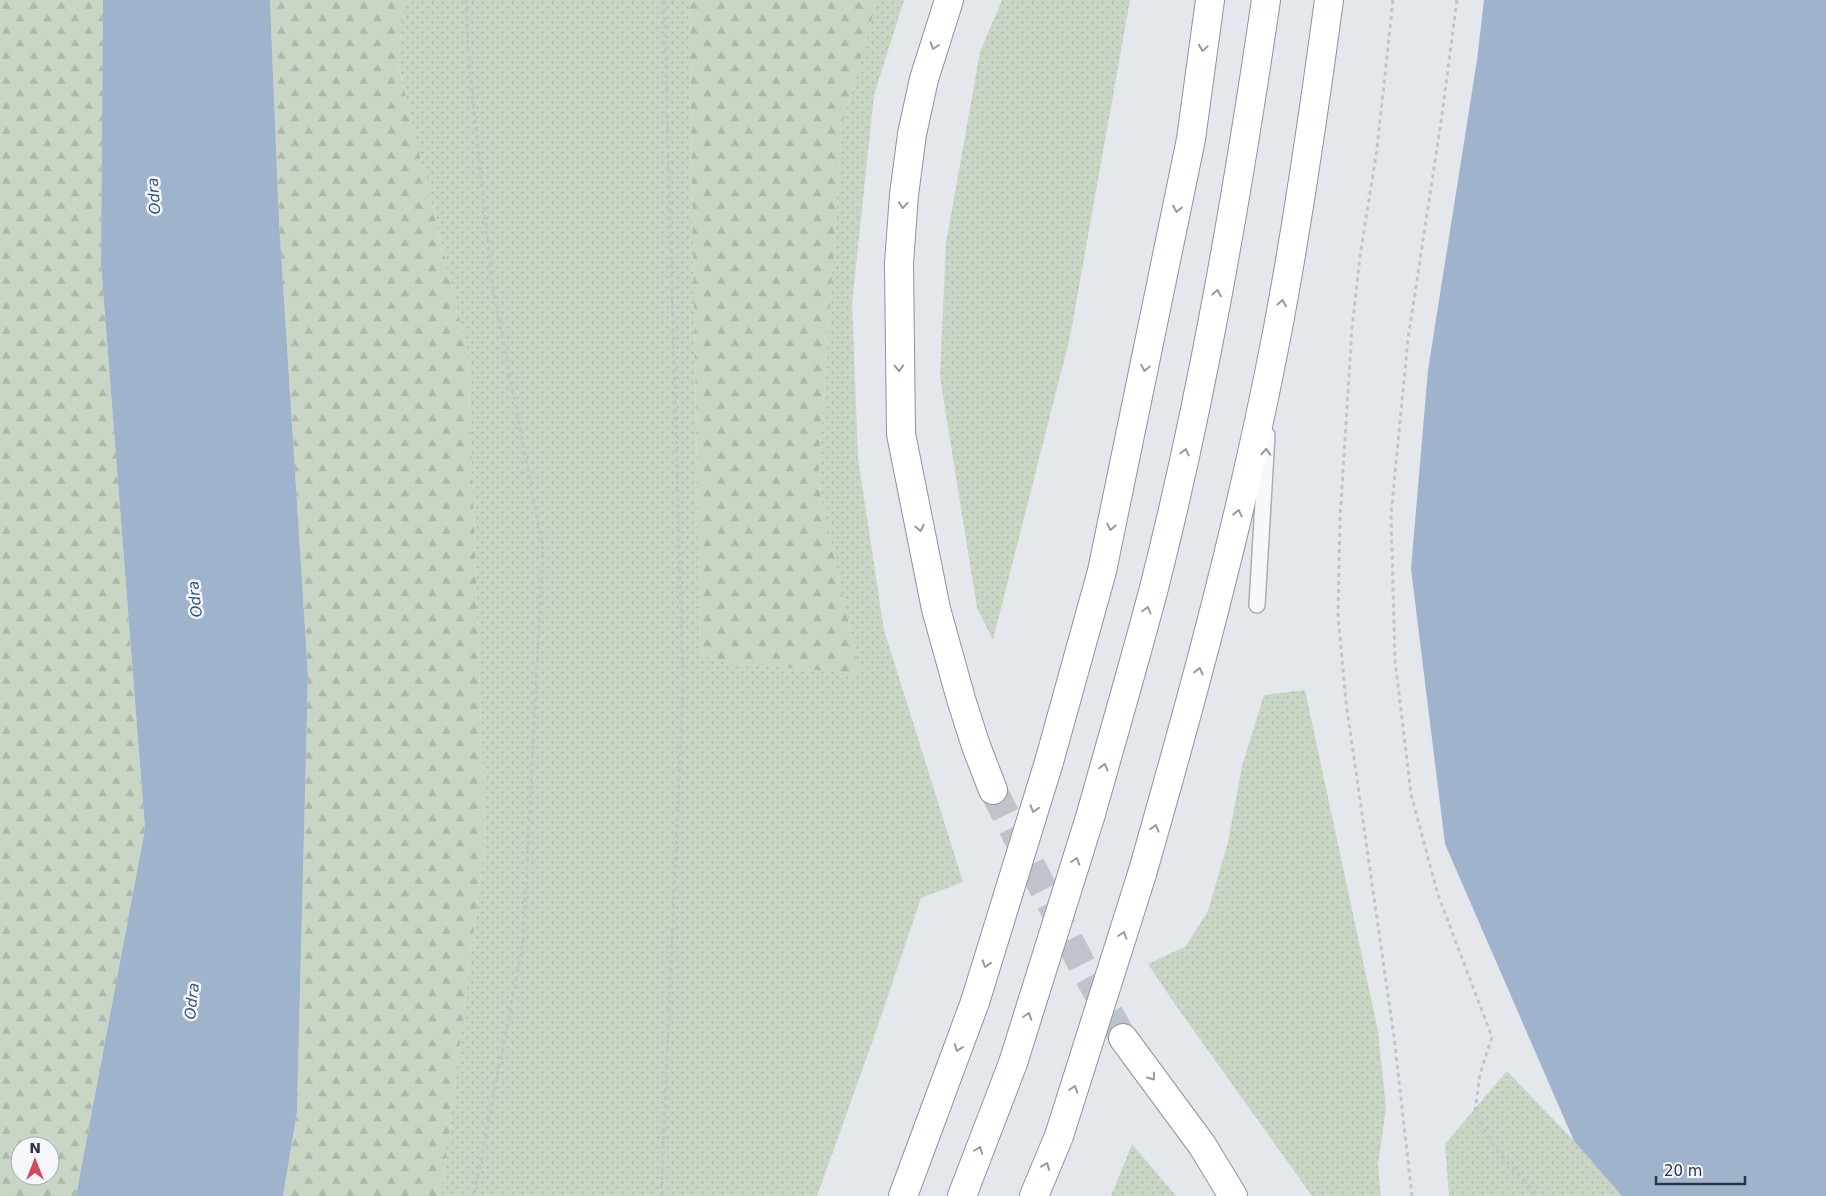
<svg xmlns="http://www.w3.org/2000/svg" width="1826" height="1196" viewBox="0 0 1826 1196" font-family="'DejaVu Sans',sans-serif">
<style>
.green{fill:url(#green-dots)}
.forest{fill:url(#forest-firs);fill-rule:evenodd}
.water{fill:#9fb4cc}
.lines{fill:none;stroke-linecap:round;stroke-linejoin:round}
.motorway-tunnel{stroke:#bfc3cb;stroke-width:28;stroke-dasharray:28 14;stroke-linecap:butt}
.service-casing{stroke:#a9aeb7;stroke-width:18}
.motorway-casing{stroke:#8b94a3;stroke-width:30}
.path{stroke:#c2c5cb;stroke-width:3;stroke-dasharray:4 4;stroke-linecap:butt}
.service{stroke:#f7f8fa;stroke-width:15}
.motorway{stroke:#fff;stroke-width:28}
.motorway-bridge-casing{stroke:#8b94a3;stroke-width:30;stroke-linecap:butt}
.motorway-bridge{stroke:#fff;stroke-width:28}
.oneway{stroke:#959aa2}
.oneway2{stroke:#9196a0}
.labels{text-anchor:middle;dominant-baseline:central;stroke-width:5;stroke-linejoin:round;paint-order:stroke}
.water-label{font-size:15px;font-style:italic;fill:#34527a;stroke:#f4f6f9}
</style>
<defs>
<pattern id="green-dots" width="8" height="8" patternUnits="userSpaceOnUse" patternTransform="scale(1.25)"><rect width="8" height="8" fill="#c9d6c5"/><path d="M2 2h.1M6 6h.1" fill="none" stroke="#adb8ab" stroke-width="1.8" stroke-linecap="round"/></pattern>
<pattern id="forest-firs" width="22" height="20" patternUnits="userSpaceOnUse" patternTransform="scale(1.25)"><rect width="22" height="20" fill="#c9d6c5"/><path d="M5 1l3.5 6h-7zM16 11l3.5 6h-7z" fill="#adb8ab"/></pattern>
</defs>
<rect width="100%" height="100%" fill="#e4e7ec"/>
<path class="green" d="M404,0h288l-3,5 11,649 23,8 137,12 -42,-191 24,-358 35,-125h27l-30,95 -22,208 6,155 26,172 79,252 -42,16 -48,142 -56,156h-376l44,-356 -17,-485 -70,-291z
M1002,0h128l-60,337 -77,303 -16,-32 -37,-231 6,-134 34,-191z
M1305,690l73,341 8,77 -8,57 3,31h-69l-140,-196 -24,-36 38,-18 22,-35 20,-69 14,-76 22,-71z
M1507,1071l67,70 48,55h-173l-4,-52z
M1132,1144l44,52h-65z"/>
<path class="forest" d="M0,0h103l-2,264 44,565 -69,367h-76zM20,1146h30v30h-30z
M270,0h134l-6,64 70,291 17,485 -44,356h-158l14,-84 11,-437 -29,-454z
M692,0h185l-35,125 -24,358 42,191 -138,-12 -22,-8 -11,-649z"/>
<path class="water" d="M103,0h167l9,221 29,454 -11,437 -14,84h-207l69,-367 -44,-565z
M1484,0h342v1196h-204l-48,-55 -129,-297 -34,-275 17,-199 49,-310z"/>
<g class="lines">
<path class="motorway-tunnel" d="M993,790l89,175 41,73"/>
<defs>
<path id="service" d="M1257,605l10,-170"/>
<path id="motorway" d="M949,0l-25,79 -12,55 -8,61 -5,68 2,171 35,175 25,90 15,47 17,44
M1049,762l53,-191 89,-432 19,-139
M1091,814c21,-75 43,-150 63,-226 49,-193 83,-391 112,-588
M1142,874c51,-178 100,-358 135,-541 21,-110 37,-222 52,-333
M1123,1038l79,107 31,51
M903,1196l72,-194
M962,1196l51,-133
M1034,1196l25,-60"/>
</defs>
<use href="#service" class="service-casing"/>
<use href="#motorway" class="motorway-casing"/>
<path class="path" d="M466,0l2,53 24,229 51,267 -20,394 -49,253
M1393,0l-16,149 -17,107 -8,72 -12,191 -2,96 8,87 48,335 18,159
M1457,0l-16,122 -33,217 -17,176 4,145 16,134 27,101 54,142 -12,37 -5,38 20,36 43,48
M661,1196l22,-508 -19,-688"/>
<use href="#service" class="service"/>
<use href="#motorway" class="motorway"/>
<defs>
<path id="motorway-bridge" d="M975,1002l74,-240
M1013,1063l78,-249
M1059,1136l83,-262"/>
</defs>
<use href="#motorway-bridge" class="motorway-bridge-casing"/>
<use href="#motorway-bridge" class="motorway-bridge"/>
</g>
<defs><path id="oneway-chevron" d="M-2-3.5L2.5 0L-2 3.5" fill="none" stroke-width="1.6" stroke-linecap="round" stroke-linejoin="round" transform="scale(1.25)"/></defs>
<g class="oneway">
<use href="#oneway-chevron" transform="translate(934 46) rotate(108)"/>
<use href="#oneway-chevron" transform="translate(1203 48) rotate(98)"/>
<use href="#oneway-chevron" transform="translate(903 205) rotate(94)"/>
<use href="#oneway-chevron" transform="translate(1177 209) rotate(101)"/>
<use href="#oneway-chevron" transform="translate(1217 293) rotate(-79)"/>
<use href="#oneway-chevron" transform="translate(1282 303) rotate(-80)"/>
<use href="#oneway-chevron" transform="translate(899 368) rotate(89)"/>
<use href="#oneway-chevron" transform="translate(1145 368) rotate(101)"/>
<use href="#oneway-chevron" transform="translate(1185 452) rotate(-77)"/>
<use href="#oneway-chevron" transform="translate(1238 513) rotate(-78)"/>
<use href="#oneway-chevron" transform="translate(1111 527) rotate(102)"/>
<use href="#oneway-chevron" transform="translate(920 528) rotate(78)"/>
<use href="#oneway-chevron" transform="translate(1147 610) rotate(-75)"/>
<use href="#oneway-chevron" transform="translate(1199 671) rotate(-76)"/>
<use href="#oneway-chevron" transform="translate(1104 767) rotate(-75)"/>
<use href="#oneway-chevron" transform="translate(1034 809) rotate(107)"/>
<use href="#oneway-chevron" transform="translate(1155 828) rotate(-74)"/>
<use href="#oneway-chevron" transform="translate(1076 861) rotate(-72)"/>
<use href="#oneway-chevron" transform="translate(1123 935) rotate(-72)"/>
<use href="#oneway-chevron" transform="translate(986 964) rotate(107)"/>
<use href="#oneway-chevron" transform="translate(1028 1016) rotate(-72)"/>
<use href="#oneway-chevron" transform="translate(958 1048) rotate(110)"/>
<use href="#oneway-chevron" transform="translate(1152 1077) rotate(54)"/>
<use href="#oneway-chevron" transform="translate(1074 1089) rotate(-72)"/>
<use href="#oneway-chevron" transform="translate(979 1150) rotate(-69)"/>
<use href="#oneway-chevron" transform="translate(1046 1166) rotate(-67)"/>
</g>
<use class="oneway2" href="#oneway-chevron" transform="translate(1266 452) rotate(-87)"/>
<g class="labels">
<g class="water-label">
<text transform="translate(154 196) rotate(-94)">Odra</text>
<text transform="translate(195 599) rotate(-96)">Odra</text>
<text transform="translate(192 1001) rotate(-84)">Odra</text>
</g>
</g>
<g transform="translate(35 1161)"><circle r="24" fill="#f4f6f9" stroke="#a4a8b1"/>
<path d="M0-4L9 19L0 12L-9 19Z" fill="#d1495b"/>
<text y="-8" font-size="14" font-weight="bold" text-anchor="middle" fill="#2b3445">N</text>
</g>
<path d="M1656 1176v8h89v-8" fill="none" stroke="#2b3445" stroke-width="2.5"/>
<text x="1664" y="1176" font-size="15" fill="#2b3445" stroke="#f4f6f9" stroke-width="4" paint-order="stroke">20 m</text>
</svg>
